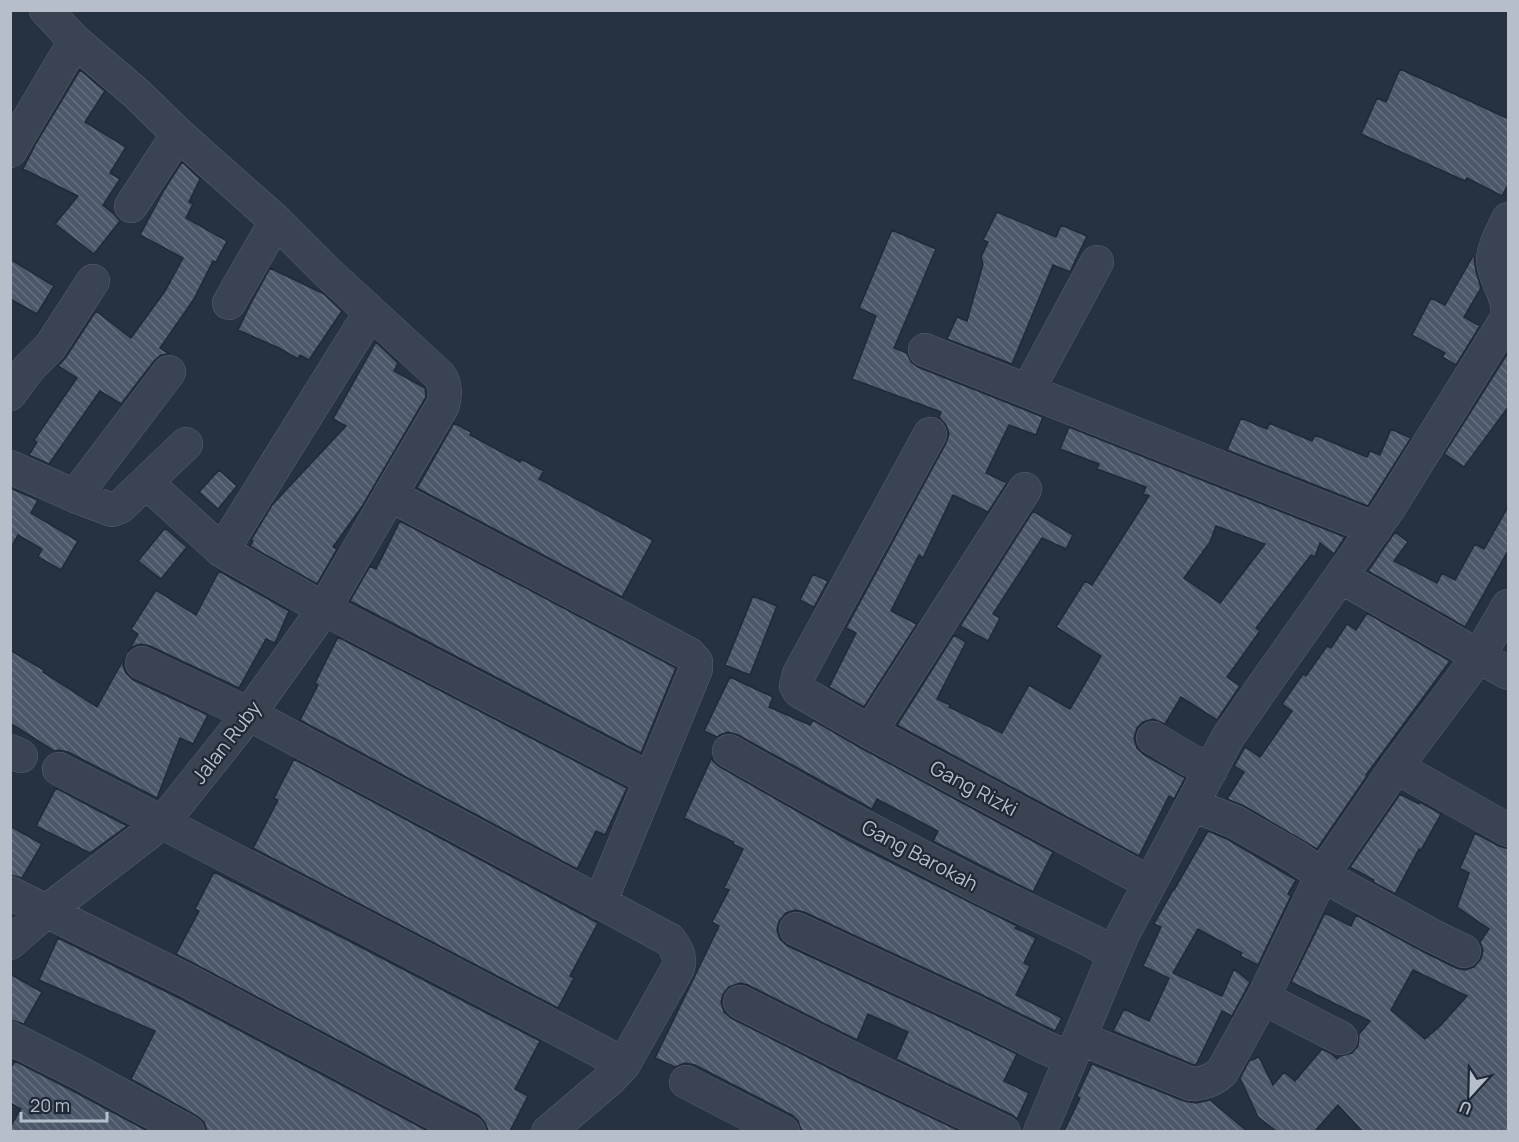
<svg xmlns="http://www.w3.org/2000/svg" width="1519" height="1142" viewBox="0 0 1519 1142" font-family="Manrope,sans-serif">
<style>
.building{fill:url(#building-back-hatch);stroke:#212a38;stroke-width:1.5;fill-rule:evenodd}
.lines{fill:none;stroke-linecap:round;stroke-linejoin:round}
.minor-casing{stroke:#58616e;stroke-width:34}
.minor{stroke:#3a4351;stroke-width:33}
.labels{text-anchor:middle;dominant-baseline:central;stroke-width:4.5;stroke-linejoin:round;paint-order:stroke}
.street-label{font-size:20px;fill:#b7becb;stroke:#1f2836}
</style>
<defs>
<pattern id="building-back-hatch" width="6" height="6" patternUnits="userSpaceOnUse" patternTransform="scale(1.5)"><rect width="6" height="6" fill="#4c586a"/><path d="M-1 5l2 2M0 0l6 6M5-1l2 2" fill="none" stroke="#646e7e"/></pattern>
</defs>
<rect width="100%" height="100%" fill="#263141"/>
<path class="building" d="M1400,69l109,50v64l-7,13 -35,-18 -2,3 -104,-47 16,-36 9,4z
M80,70l25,21 -20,31 41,25 -16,26 10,6 -17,26 11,9 6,7 -26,33 -39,-30 23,-28 -55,-27 13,-26z
M182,162l18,17 -11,23 4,2 -7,14 41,23 -11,21 -3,-1 -19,38 -34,49 8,5v1l-7,1 -7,6 -33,43 -21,-13 -51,73 -20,-9 8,-13 -3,-2 43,-62 -19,-12 8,-9 30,-46 35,27 34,-47 18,-33 -43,-23 24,-45z
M997,212l59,25 5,-12 26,11 -17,36 -17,-7 -41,99 -65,-25 10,-22 10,4 16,-57 -2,-7 7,-15 -5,-2z
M892,230l44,19 -42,99 13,5 4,9 7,5 125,50 -7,18 -27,-10 -23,48 21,10 -19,29 -35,-17 -30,63 -4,-3 -28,56 26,13 -53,83 -35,-20 27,-54 -10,-5 100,-185 3,-9 -3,-9 -7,-8 2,-5 -89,-33 24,-63 -17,-8z
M1473,256l1,1 2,14 5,17 -17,29 16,9 -24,39 -14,-8 3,-4 -33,-18 19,-37 14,7z
M10,259l44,27 -17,28 -27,-15z
M270,268l54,26 18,17 -33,49 -9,-5 -2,4 -19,-11 -41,-18 13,-27z
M376,342l22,21 -4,8 31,17 1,9 -63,108 -30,42 4,2 -20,35 -67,-38 3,-5 -2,-1 21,-35 74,-79 -13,-7z
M1509,351v55l-45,61 -20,-13z
M1241,418l26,11 2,-6 43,18 3,-6 52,22 3,-6 10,4 11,-26 20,9 -43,68 -141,-56z
M454,423l17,9 -1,3 50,27 1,-3 23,12 -5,8 114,61 -31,57 -205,-109z
M1069,427l276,110 -11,17 -14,-11 -5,14 -4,-2 -55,73 4,3 -33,46 13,9 -23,34 -36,-23 -16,27 -12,-5 -10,3 -6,6 -3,10 3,10 6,6 42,24 -11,21 -5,-3 -30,60 -242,-131 57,-90 12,7 -29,57 13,6 -1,2 53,26 27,-48 41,24 31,-53 -45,-29 29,-46 7,4 57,-89 -6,-2 3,-7 -49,-18 2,-5 -39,-15zM1216,526l49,18 -45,59 -36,-25 26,-36z
M219,470l18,16 -19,23 -19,-17z
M10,488l28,12 -7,13 47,28 -17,29 -23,-13 4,-8 -24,-14 -8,14z
M1509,505v44l-44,78 -97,-56 27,-39 13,10 -14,19 43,22 5,-10 13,7 20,-36 9,5z
M1033,511l40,24 -7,14 -24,-11 -49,76 7,4 -12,23 -28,-15z
M400,521l276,147 -35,85 -291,-152 20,-35 6,3z
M165,528l22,19 -26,32 -23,-18z
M219,571l70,40 -14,32 -9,-4 -27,49 -89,-42 -10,-2 -8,3 -4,5 10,-18 -7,-5 25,-39 40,25z
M813,574l15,7 -14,26 -14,-7z
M753,596l24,10 -27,69 -25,-10z
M1367,613l83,48 -84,114 1,1 -50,73 -73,-43 -17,-7 17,-27 -10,-6 11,-19 15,10 32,-46 -10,-7 21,-30 3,2 21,-30 4,2 16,-24 9,6z
M338,637l289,151 -22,47 -9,-4 -19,38 -277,-149 18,-35 -3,-2z
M10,650l34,20 -1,2 54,35 28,-50 -2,8 3,8 7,7 75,35 -15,29 -13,-6 -23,60 -89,-46 -9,-2 -5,1 -44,-28z
M730,677l43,20 -4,10 41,18 3,-5 48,28 192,104 -20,40 -100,-51 5,-10 -61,-32 -5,10 -134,-74 -10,-3 -8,3 -3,2 -13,-6z
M712,757l1,4 7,6 135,77 162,82 -2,2 21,10 -12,25 6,3 -14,29 46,23 -7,13 -75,-37 -176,-82 -9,-2 -9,3 -7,8 -2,9 3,9 8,7 176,82 53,26 -13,27 25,12 -12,26 -5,-4 -116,-56 12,-27 -40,-18 -11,26 -109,-55 -8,-2 -11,4 -6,7 -2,8 3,10 7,6 118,60 111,53h-156l-3,-1 -3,-9 -6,-6 -97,-50 -10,-2 -10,4 -20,-9 64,-132 -7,-4 17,-32 -5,-2 19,-39 -10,-5 1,-2 -50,-24z
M294,759l304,164 -28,53 4,2 -16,30 -305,-160 25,-48 -4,-2z
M56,788l71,38 -37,27 -54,-27z
M1400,794l19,10 1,-2 21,12 -20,36 -2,-1 -24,45 -22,-12 1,-2 -24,-13z
M10,826l32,18 -20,34 -12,-3z
M1208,831l19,8 69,41 -8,14 3,2 -33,69 -18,-9 2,-3 -44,-24 -25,44 49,23 12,-27 16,13 -18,34 -10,-5 -26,54h-2l-81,-34 11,-22 25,12 20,-43 -26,-12 18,-39 -7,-3 19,-34h1z
M1475,833l24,13 10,3v282h-147l-24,-26 -23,26h-39l-18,-14 -18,-39 9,-17 10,-4 14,28 11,-13 11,9 27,-32 10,5 5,5 3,-3 12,-3 6,-7 1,-12 11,-13 -79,-39 34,-69 26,13 5,-11 66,36 34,17 9,2 9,-3 7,-8 2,-9 -3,-8 9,-13 -32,-22 12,-34 -9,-5zM1413,970l54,26 -27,30 -15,13 -34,-29z
M214,872l141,72 185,97 -25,48 13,7 -18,35h-22l-3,-8 -7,-8 -302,-161 23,-43 -4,-2z
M58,938l121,60 249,133h-221l-3,-9 -7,-6 -66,-37 24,-48 -116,-51z
M10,974l32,18 -18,32 -14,-4z
M15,1061l58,30 75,40h-138v-4l11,-18 -11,-6v-34z
M1092,1064l92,37 12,2 14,-3 37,31h-183l16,-33 -3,-2z"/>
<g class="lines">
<defs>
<path id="minor" d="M46,10l29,31 62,53 41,40 98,87 51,51 112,103c7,9 7,19 4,30l-53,90 299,159 7,8v7l-96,234
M10,151l65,-110
M131,206l47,-72
M229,303l47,-82
M370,313l-148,238 102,58 326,170
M925,350l450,179
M1028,390l69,-128
M10,394l19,-26 21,-21 43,-66
M930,434l-131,240 -3,12 3,5 71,41 280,151
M10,467l65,29 37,14 8,-3 66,-63
M157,492l65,59
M75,496l94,-124
M1341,577l167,96
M142,663l107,51 421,226c7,10 11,17 8,28l-54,96 -15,16 -61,52
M870,732l155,-243
M1153,738l37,22 21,10
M10,751l11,5
M729,751l42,24 62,35 147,77 112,54 22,13
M1396,767l112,63
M59,769l305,158 260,137
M1193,805l42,17 61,35 26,18 109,60 33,16
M10,893l178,88 281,151
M796,929l176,82 72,36 26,11
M10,943l38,-33 115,-88 86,-108 75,-105 66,-114
M1263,998l78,40
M740,1002l117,59 147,71
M10,1038l72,36 106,58
M1080,1038l111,46c12,0 22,-4 31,-12l41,-74 59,-123 74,-108 83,-111 29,-50
M686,1082l97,50
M1040,1132l83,-198 105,-197 43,-62 118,-167 118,-190c4,-22 -14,-39 -14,-59 1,-14 10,-28 15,-40"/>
</defs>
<use href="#minor" class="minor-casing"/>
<use href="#minor" class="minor"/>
</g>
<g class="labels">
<g class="street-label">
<text transform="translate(226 742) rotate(-52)">Jalan Ruby</text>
<text transform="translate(974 788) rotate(28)">Gang Rizki</text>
<text transform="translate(920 855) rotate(28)">Gang Barokah</text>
</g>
</g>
<rect width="1519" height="1142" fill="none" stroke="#b7becb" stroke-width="24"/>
<g transform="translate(1471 1094) rotate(202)" stroke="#1f2836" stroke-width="4.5" paint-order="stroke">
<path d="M0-4.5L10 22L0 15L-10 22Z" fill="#b7becb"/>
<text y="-9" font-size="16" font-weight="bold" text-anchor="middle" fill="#b7becb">U</text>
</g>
<path d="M21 1112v9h86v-9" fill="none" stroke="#b7becb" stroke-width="3"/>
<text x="30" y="1112" font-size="18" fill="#b7becb" stroke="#1f2836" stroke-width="4.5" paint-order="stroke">20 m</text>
</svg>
